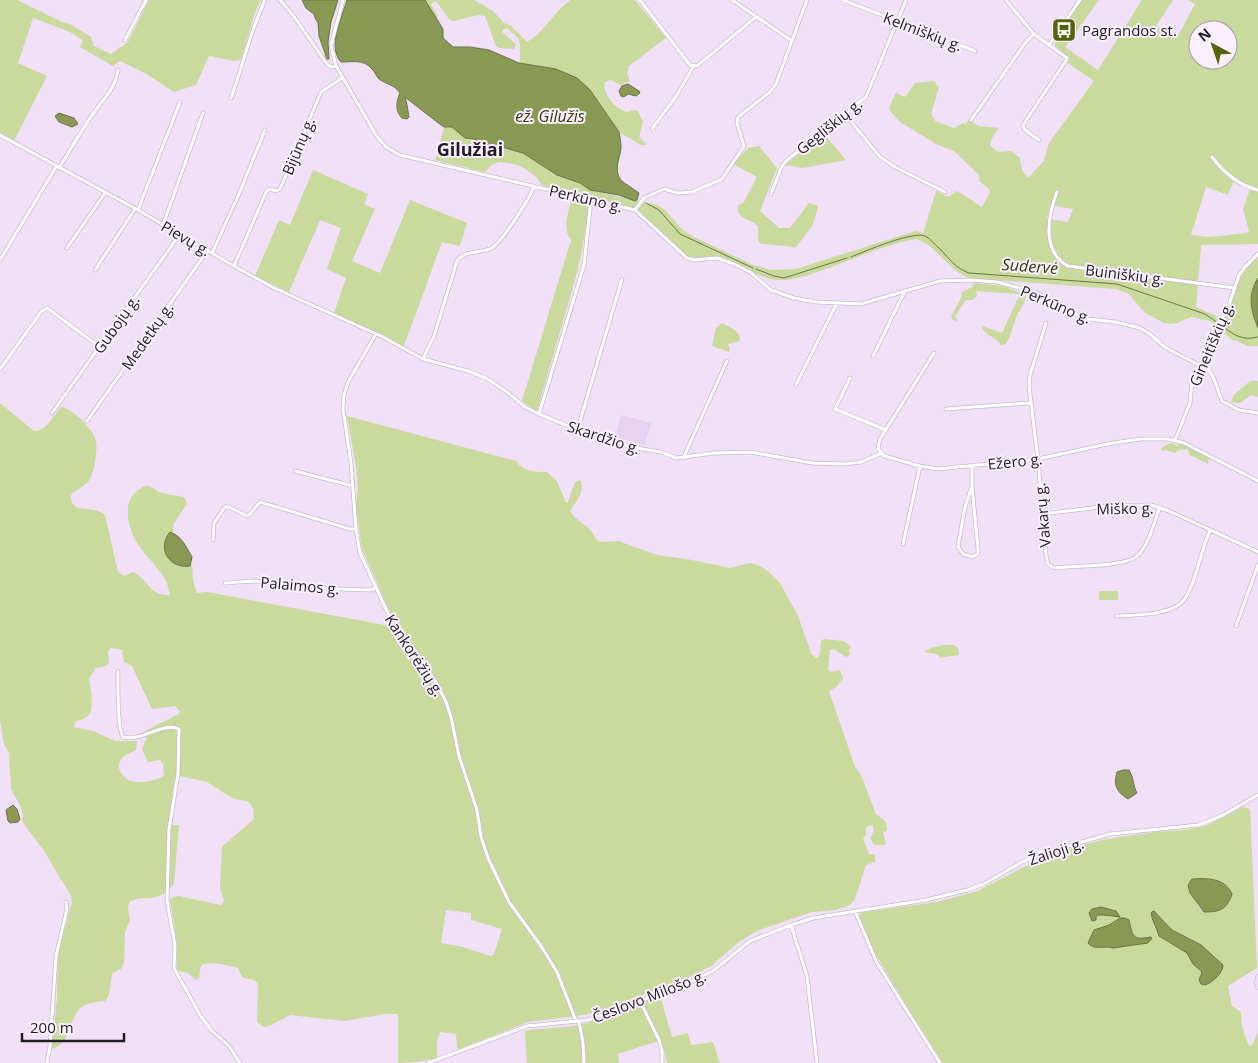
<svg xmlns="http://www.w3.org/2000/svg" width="1258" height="1063" viewBox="0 0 1258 1063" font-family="'Open Sans',sans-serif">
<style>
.built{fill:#e7d3f1}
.green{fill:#cad99c;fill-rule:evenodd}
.water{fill:#899953;stroke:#6a7445}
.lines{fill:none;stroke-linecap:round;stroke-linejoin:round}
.stream{stroke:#6a7445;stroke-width:1}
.minor-casing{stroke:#c9b9d1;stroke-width:4.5}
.secondary-casing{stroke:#c9b9d1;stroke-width:5.5}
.minor{stroke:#fff;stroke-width:3}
.secondary{stroke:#f2dafd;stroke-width:4.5}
.labels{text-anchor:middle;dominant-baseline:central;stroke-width:4;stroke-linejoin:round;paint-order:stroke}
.poi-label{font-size:15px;fill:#221c24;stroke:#faf0ff;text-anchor:start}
.street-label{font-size:15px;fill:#221c24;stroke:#faf0ff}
.water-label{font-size:16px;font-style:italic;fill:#313b02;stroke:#faf0ff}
.quarter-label{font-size:18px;font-weight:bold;fill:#221c24;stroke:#faf0ff}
</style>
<rect width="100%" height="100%" fill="#f0e0f8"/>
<path class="built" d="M621,415l30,8 -6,22 -30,-8z"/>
<path class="green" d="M0,0h17l45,22 8,2 21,13 3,9 17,8 17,-12 21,-42h112l-6,12 -14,48 -7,1 -25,-5 -13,29 -22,7 -29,-19 -25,-12 -7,5 -33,-19 3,-7 -13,-8 -37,-14 -15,45 29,13 -33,65 -14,-8z
M425,0h49l19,11 11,12 7,3 16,16 10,-7 23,-26 10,-9h65l31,38 -37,28 -2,7 3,8 -9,4 -11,-5 -5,2 -1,4c2,11 11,22 22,26l7,-2 5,1 5,11 -4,15 8,8h-6l-22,-13 -29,-42 -34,-21 -37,-6c2,-6 1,-17 0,-24l-12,-11 -4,2 -1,2 14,12 -2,5 -15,-1 -3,-2 -11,-30 -7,-1 -24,6 -4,-1 -14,-19 -4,2 -1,2 7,11 -2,2z
M1082,0h17l-34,47 33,23 44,-70h31l-17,26 21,12 18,-34 -8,-4h71v244l-57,1 -5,62 27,12 7,-12 12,-33 16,-19v23l-6,10 -1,7 1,14 6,19v18h-10l-17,-7 -21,-18 -19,-4 -14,6 -6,1 -7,-1 -20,-11 -15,-18 -13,-5 -147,-11c-22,-8 -32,-33 -53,-39 -35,6 -70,24 -105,35 -14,4 -26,8 -41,5 -15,-4 -33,-16 -49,-22 -11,-3 -23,3 -34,-1l-53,-48 -44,-11 -8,54 -5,22 -40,138 -15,-10 49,-161c-10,-12 -1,-32 2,-46l-31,-9 -7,-9 -13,-9 -12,-4 -11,-1 -6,2 -8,8 -50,-12 9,-33h8l13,10 9,2 6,5 43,9 34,22 23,8 10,7 67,15 8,5 17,19 10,7 61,29 18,5 25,-1 110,-35 9,-3 8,2 13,-42 12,6 9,-6 25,16 8,-15 -2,-4 -8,-6 -1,-7 -25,-24 -16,-6 -38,-23 -10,-11 -1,-4 7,-14 9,4 10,-14 19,-2 5,6 -8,27 4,7 19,7 9,-5 3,1 3,-5 9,7 21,2 -7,10 -2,7 8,7 13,-1 9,7 2,12 6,8 16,-17 5,-18 45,-62 -29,-20 2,-5 -12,-10v-5zM1198,30h30v30h-30zM1233,182l17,7 -7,20 6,22 -3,2 -36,4 -19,-2 15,-48 22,8zM1050,205l23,4 -5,13 -21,-3z
M824,134l22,26 -43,8 -18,-3z
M759,146l18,22 -17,43 19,17h11l19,-25 9,3 -5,19 -17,22 -35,-3 -3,-4v-14c-8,-8 -22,-6 -20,-20l6,-4 13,-25 -24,-13 15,-16z
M313,170l55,24 -4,10 11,5 -23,52 28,12 30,-73 57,23 -7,23 -18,-4 -38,104 -70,-33 12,-35 -19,-9 14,-41 -21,-8 -31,72 -34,-16 24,-56 11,5z
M974,283l29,3 23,9c-1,8 -4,11 -8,18 -5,11 -6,21 -12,31l-5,1c-5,-9 -17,-9 -19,-19l20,7 17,-37 -1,-2 -42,-3 1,5 -5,4h-6l-11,16 3,5 -5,-1 -2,-3 10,-19 1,-6 10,-5z
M722,323c9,5 18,7 18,18l-12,3 2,6 -1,2 -17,-6 4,-18z
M1250,381h8v16l-7,-2 -11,8 -9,-1 3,-7z
M0,403l34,28c13,0 19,-15 27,-24 11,1 33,23 35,34 2,6 -2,30 -5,36 -3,8 -14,12 -20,18 -1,21 23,9 34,20l13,57 6,4 9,-4c17,8 15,24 37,23 -1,-4 -2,-8 -3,-12 -5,-12 -20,-26 -28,-37 -10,-14 -18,-42 -3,-54 2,-2 7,-5 9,-6 6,-1 10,4 14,6 9,4 18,2 26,6l2,6 -13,19 -1,10 -1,-1 -7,6 -1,13c8,10 13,14 26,15l2,-3 1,17 4,13 10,-1 183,34 5,-3 -33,-74 -6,-43 2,-19 -2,-21 -9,-50 169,45c7,11 20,11 31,11l10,9 9,22 2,-1 7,-20 5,-2c6,10 -4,22 -10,31 7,11 16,13 22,21 3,4 2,6 7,10l20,-1 12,5 27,9 34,5 38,8 20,-5 8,2 11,7 11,11 18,33 13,37 4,4 2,1 3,-3 1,-14 3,-2 19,2 8,5 -2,4 1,5 -4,2 -12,-8 -4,1 -2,20 3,2 9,-2 3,8 -7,9 -7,4 26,76 6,8 15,39 10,8 1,9 -4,1 3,13h-12l-4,-7 4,-7 -1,-6 -7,2v8l-3,3 6,16 6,1v7l-9,3 -11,34 -5,6 -14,5 -24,2 -12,4 -41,14 -19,11 -29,25 -17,9 -87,34 -24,6 -55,7 -69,27 -2,-1 -1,-14 -16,-2 -3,9v17l-19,4 -20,1v-49h-13l-41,7 -54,-6 -21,11 -5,1 -7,-5 1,-38c-7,-10 -16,1 -19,-15l-3,-2c-8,-1 -30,-8 -35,-1 -2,4 -1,8 -2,12l-3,2 -8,-7 -9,-2 -2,-2v-26l-7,-43 3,-3 6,-1 41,9 2,-1 2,-3 -4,-14 2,-40 32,-28 -1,-11 -4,-6 -17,-4 -25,-16 -27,-6 -5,1 -6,43 3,5h7l-5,59c-4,4 -8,9 -13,11 -10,6 -22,0 -32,7l-1,6 2,12 -5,12 -1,31 -2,5 -10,6 -3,21 -4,6c-8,1 -15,1 -22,5 -15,9 -9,36 -31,43l5,-51 1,-44 14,-52 -1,-6 -27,-45 -22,-30 1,-5 -2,-9 -10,-18 -2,-36 -5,-9 -4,-24zM110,648l12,2 2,12 8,4 20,43 23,-3 5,5 -1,3 -34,17 1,8 -4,10 6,13 12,-2 3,4 1,12c-9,4 -17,7 -27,6 -12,0 -24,-13 -15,-24 4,-4 9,-5 14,-8l1,-9h-22l-22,-10 -19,-4 2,-6c4,-1 8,-2 11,-4 9,-6 3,-30 2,-39l5,-6 1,-4 11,-2 3,-3 -1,-11zM446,910l25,3v7l31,9 -8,25 -3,2 -28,-9 -22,-4z
M1171,443l6,3 2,-3 30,15 -1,6 -18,-9 -3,-6 -9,1 -3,3 -9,-3 -4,1 -1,-3z
M1099,591h19v9h-19z
M943,645h11l4,3 1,7 -19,3 -3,-4 -13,-2 7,-4z
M1243,807l7,2 7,159 -29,18 4,20 9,6 1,15 7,19 4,-2 5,-13v32h-315l-39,-61 -29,-49 -15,-33 -1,-3 2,-4 4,-1 72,-10 41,-11 67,-35 30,-9 32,-8 48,-7 30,-2 23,-5zM1190,893l37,13 -26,4zM1101,907l18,10c-3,-1 -16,-2 -21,-2l-2,1 -7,-3 6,-5zM1156,912l16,18 29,15 20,18 -20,20 -2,-3 3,-7 -9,-9 -6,-11 -28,-17 -2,-10 -6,-9zM1120,918l10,7 2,10 4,3 15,-1 -38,11 -9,-2 -5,2 -10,-7 5,-11 15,-5z
M660,995l12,42 16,-4 3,12 22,-3 7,21h-53l-6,-23 -43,14 1,9h-92l-2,-32c18,-4 37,-2 54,-6 28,-6 55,-20 81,-30z"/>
<path class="water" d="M302,0h36l-7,22 -3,20 1,17h-2l-8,-23 -1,-13 -3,-5 -1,-4 -8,-6z
M347,0h78l18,29v9l10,9h17l19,3 30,13 37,6 21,9 13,12 29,42c1,5 2,10 2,16 -1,11 -9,24 2,34 5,4 11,7 16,11l-2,7 -2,1 -16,-6 -29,-5 -10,-7 -23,-8 -34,-22 -22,-6h-11l-10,-3 -6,-5 -9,-1 -13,-11h-8l-7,-5 -32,-25c2,6 3,14 4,20l-2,2 -5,-1c-7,-7 -6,-16 -2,-25 -5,-8 -14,-9 -21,-14 -3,-3 -4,-7 -7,-10 -8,-10 -19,-7 -31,-7 -14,-15 1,-45 6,-62z
M628,84l11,7 1,2 -4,3 -8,-2 -4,3 -3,-1 -2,-5 3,-5z
M59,113l15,5 4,6 -6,3 -13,-5 -4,-6z
M1258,278v50c-7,-17 -11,-33 0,-50z
M170,532c12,4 16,15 22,25l-2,9c-20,3 -34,-17 -20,-34z
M1123,770h6c5,8 4,16 8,23l-9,6c-11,-7 -15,-13 -11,-27z
M13,805l4,4 3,10 -2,3 -8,1 -2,-2 -2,-11z
M1192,879c16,-1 33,-1 40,15 -5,16 -13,18 -28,18l-14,-19 -2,-8z
M1101,907l15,4 4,6c-6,-1 -15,-2 -22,-2l-2,1v4l-4,1 -3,-8 3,-4z
M1153,911h1l18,19 29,15 22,20c0,8 -10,17 -18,20l-4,-1 -2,-4 3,-8 -9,-8 -6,-11 -28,-17c-2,-8 -7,-15 -8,-23z
M1120,918h4l5,2c4,18 4,20 22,17l1,1 -4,5 -35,5c-9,-3 -19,3 -25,-5l6,-13 15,-5z"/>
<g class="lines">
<path class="stream" d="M646,203l13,7 21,24 73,34
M851,257c15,-6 61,-26 74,-21 6,3 10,9 15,13 9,10 17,20 29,24l148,11 88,30 13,9
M756,269l18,7 10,2 63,-20
M1222,326c12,9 20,15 36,11"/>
<defs>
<path id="minor" d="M280,0l15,18 32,46 4,3 5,-1
M343,0l-12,45 5,21 40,69 10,12 14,8 235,55 52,48 7,2 23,-2 17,6 16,8 21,18 23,8 22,4 45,2 79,-23 30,-1 27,2 40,11 29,17 22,9 27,3 25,6 10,6 16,14 35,18
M640,0l50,65 7,1 59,-49
M732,0l60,41
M843,0l132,51
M1006,0l28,34 15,11 31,-45
M125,40l21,-40
M231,98c12,-33 19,-66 34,-98
M845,114l35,43 15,10 50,25
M971,120l55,-78 8,-8
M652,129l25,-34 16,-28
M0,135l138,75 96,56 38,21 111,50 40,22 45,12 18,7 21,14 18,15 14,7 29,12 33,9 29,12 31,5 15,6 38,-5 36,-1 62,11 33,1 16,-2 19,-8
M1039,140l-15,-11 -1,-4 44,-66v-1l-18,-13
M1212,157c12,16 26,28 46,33
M59,168c12,-19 23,-39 36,-57 11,-16 19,-20 23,-41
M1057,192c-9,24 -16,59 11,74l167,22
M771,194l10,-26 5,-7 80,-64 40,-97
M138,210l42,-108
M635,210l9,-12 20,-9 14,4 14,-1 30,-13 22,-33 -7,-23 1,-6 32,-25 6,-8 31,-84
M163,225l40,-112
M67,248l38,-55
M212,253l27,-59 26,-64
M0,260l56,-93
M234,266l32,-74 4,-3 6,2 4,-2 41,-97 21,-14
M95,270l40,-61
M1046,323l-16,52 -1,11 9,73 8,96 2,9 6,4c18,-2 71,-1 83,-12 11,-9 18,-36 23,-49
M376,334l-28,48 -4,13 -1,14 8,54 5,66 4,24 32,69 27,35 17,25 10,20 5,15 8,39 18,54 4,27 7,21 21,44 32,44 16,26 19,49
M934,353l-54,86 -2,9 6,8 36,10 17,3 101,-10 69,-15 33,-5h28l16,4 74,38
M873,356l32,-65
M423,359l11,-23 23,-75c8,-12 24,-7 35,-13 10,-6 38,-50 42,-62
M1204,361l10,18 8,22 17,9 19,3
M0,369l41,-57 6,-4 53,39
M850,378l-15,31 51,21
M796,385l41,-82
M946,409l84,-6
M52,413l128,-179
M539,414l45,-149 7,-65
M87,421l121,-171
M578,428l44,-149
M1175,440l15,-37 2,-21 12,-21 10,-27 15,-29 10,-30 6,-8 13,-13
M685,458v-4l42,-93
M972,466v20l-7,21 -7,40 5,7 10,3 5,-4v-4l-6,-63
M295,471l58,15
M1042,514l66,-8 43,-1 18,6 89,41
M213,540l1,-17 11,-16h4l18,9 3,-2 10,-12 90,27h6
M903,544l17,-78
M225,583l28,-2 85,8 33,1 4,-2
M1116,616c19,-1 59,0 70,-19 11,-17 14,-46 24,-66
M1236,626l22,-61
M118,671c0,13 -1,57 5,66 18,5 41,-16 56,-8l-1,45 -9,55 -2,72 8,44 -1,23 26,47 11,15 18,16 11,17
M855,911l22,52 63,100
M791,925l16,51 10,87
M640,1001l19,39 3,11v12
M579,1021l4,22 1,20
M47,1063l3,-17 6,-90 11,-47 -1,-7
M428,1063l99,-37 61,-6 98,-36 27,-13 37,-30 41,-16 22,-7 113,-18 41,-10 17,-6 38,-22 25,-10 63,-18 89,-9 24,-10 35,-20"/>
<path id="secondary" d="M1258,977l-1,6 1,4"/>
</defs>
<use href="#minor" class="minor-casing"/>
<use href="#secondary" class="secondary-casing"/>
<use href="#minor" class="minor"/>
<use href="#secondary" class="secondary"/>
</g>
<defs>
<symbol id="bus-square" viewBox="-11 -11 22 22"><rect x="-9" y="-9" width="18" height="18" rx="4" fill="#556308" stroke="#faf0ff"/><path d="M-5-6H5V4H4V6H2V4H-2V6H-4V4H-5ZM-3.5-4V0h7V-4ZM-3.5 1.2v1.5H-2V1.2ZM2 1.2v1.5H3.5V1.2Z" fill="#fff"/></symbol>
</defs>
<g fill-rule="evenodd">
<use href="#bus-square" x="1050" y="16" width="28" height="28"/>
</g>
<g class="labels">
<g class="poi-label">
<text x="1082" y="30">Pagrandos st.</text>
</g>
<g class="street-label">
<text transform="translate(923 31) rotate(21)">Kelmiškių g.</text>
<text transform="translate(829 126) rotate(-39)">Gegliškių g.</text>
<text transform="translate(298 146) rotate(-67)">Bijūnų g.</text>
<text transform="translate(586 198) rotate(13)">Perkūno g.</text>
<text transform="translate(186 238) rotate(30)">Pievų g.</text>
<text transform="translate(1125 274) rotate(7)">Buiniškių g.</text>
<text transform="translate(1056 304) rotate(23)">Perkūno g.</text>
<text transform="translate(116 324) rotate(-55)">Gubojų g.</text>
<text transform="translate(147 336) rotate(-55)">Medetkų g.</text>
<text transform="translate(1211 344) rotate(-67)">Gineitiškių g.</text>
<text transform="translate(604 437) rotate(18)">Skardžio g.</text>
<text transform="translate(1015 461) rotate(-6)">Ežero g.</text>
<text transform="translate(1125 508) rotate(-1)">Miško g.</text>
<text transform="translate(1042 515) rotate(-95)">Vakarų g.</text>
<text transform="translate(300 585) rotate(5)">Palaimos g.</text>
<text transform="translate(415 655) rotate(57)">Kankorėžių g.</text>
<text transform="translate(1056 851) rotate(-18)">Žalioji g.</text>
<text transform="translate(649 996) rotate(-21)">Česlovo Milošo g.</text>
</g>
<g class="water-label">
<text x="550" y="116">ež. Gilužis</text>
<text transform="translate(1030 266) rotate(4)">Sudervė</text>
</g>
<g class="quarter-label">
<text x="470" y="149">Gilužiai</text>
</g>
</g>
<g transform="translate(1213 45) rotate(320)"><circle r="24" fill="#faf0ff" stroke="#a49ba7"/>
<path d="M0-4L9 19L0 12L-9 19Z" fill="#556308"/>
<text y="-8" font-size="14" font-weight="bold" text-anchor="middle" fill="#221c24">N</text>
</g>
<path d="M22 1033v8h102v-8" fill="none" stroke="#221c24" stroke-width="2.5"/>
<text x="30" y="1033" font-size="15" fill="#221c24" stroke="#faf0ff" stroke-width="4" paint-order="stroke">200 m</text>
</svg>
